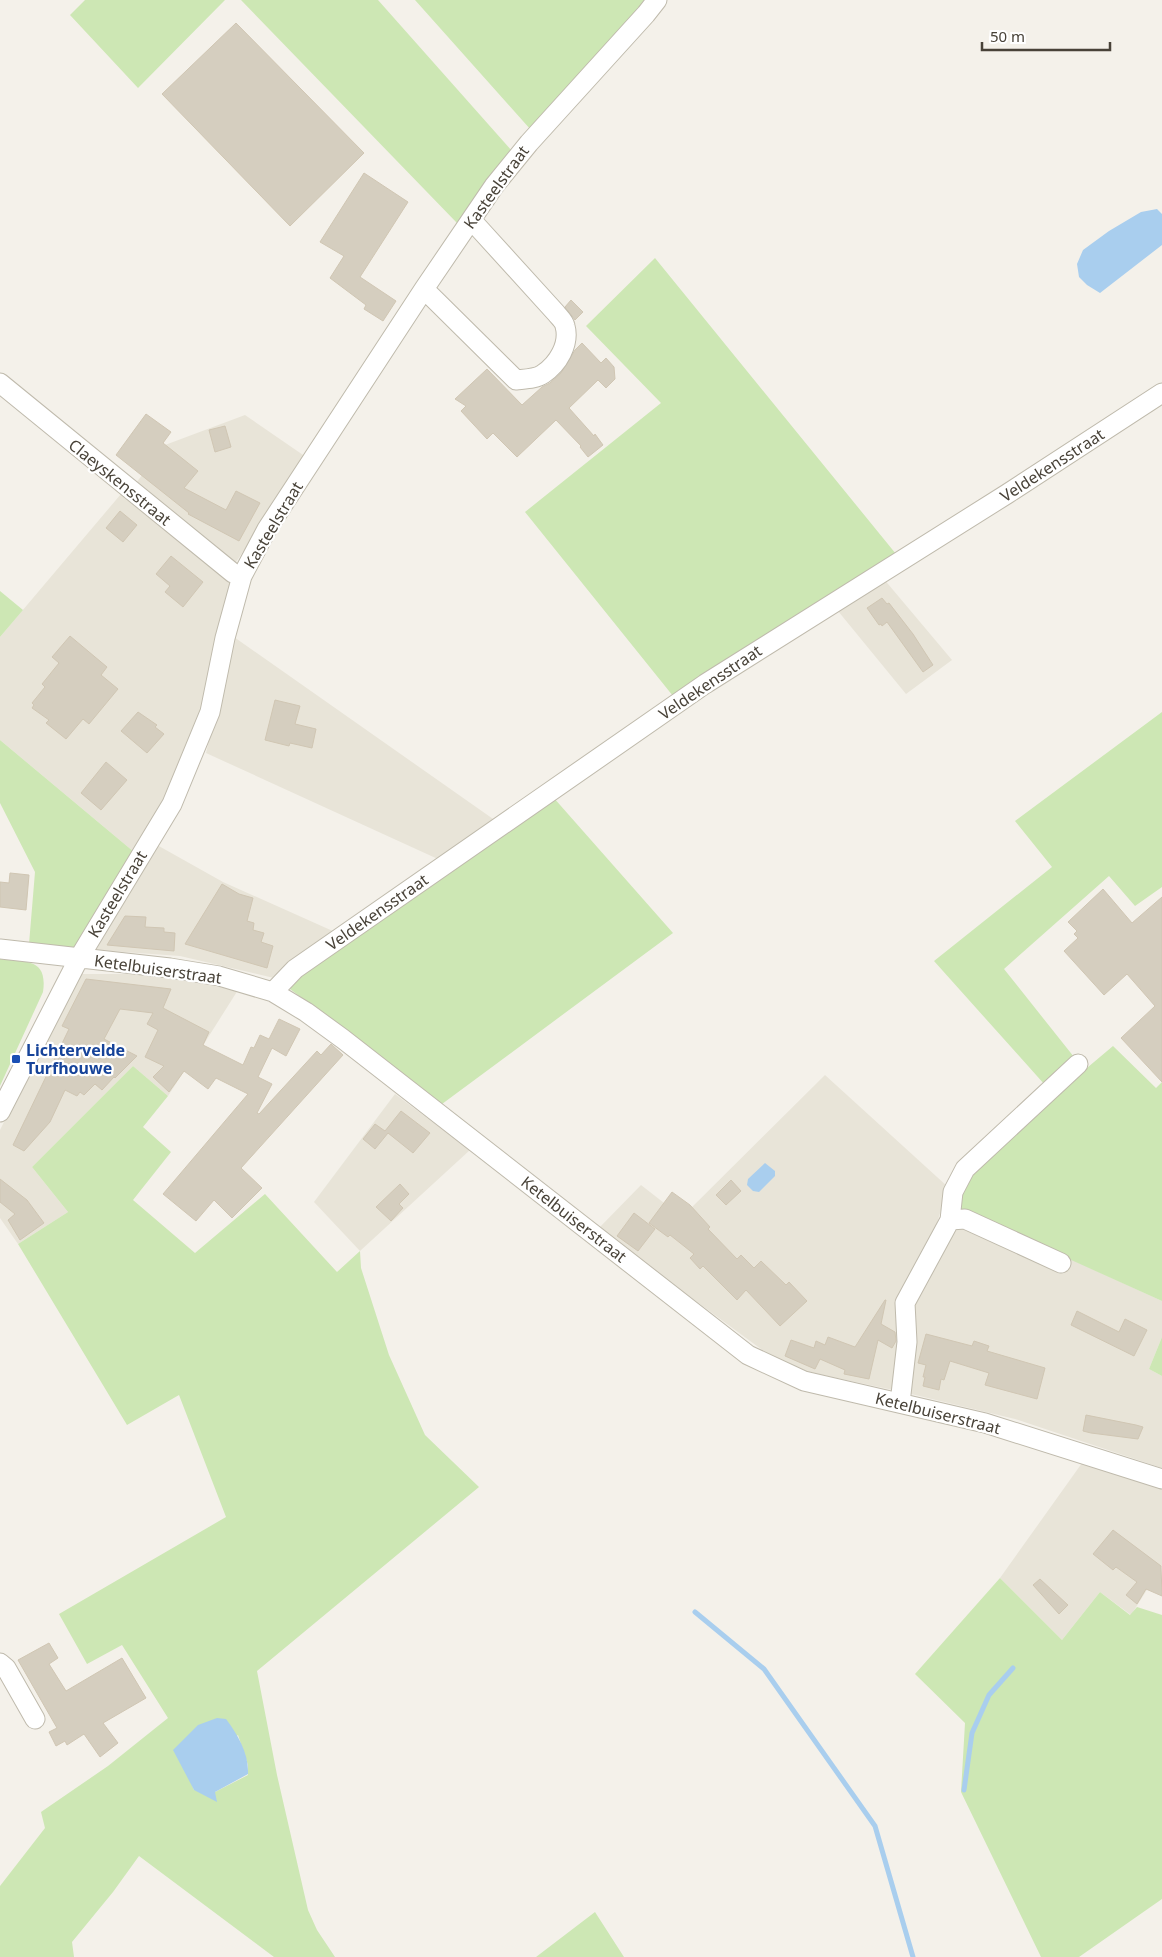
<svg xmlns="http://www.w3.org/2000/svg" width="1162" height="1957" viewBox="0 0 1162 1957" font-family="'Noto Sans',sans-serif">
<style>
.residential{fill:#e8e4d8}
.green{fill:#cde7b4;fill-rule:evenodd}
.water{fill:#a9ceee}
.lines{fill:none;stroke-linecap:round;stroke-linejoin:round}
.stream{stroke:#a9ceee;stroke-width:5}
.building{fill:#d5cebf;stroke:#d0c6b3}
.minor-casing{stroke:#bfbaac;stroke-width:21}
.minor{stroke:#fff;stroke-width:19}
.transit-dot{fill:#1a4fb4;stroke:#fff;stroke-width:2}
.labels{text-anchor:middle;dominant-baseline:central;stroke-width:4.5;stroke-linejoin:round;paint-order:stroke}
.street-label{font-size:16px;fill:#484238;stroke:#fff}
.transit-label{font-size:16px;font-weight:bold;fill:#164399;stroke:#fff;text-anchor:start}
</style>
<rect width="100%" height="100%" fill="#f4f1ea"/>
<path class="residential" d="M245,415l61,42 -70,105 -14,-2 -89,-73 32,-42z
M121,494l113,90 -32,133 -17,46 -51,89 -134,-112v-103z
M883,578l69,82 -46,34 -68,-83z
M234,637l262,184 -56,39 -234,-107z
M157,845l66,37 112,50 -61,46 -94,-22 -84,-6z
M77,974h67l94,16 -36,57h-2l-32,49 -35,-30 -101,101 36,45 -50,32 -18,-26v-88z
M825,1075l123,112 -48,157 -7,46 -84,-18 -40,-17 -171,-126 43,-44 41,32z
M395,1094l75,56 -110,101 -46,-49z
M962,1226l102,30 98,45v36l-13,32 13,7v92l-147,-49 -108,-26 7,-92 40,-72z
M1082,1463l80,25v78l-31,49 -31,-23 -38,48 -62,-62z"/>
<path class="green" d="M85,0h140l-87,88 -68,-73z
M241,0h137l134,151 -55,72z
M415,0h233l-117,130z
M655,258l241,296 -223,142 -148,-184 136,-109 -75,-77z
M0,591l23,19 -23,27z
M1162,712v175l-27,19 -26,-30 -105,93 70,88 -29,28 -111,-124 118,-94 -37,-46z
M0,740l134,112 -59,99 -46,-7 6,-72 -35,-69z
M553,797l120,136 -231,171 -152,-115 7,-12z
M0,959c26,3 48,-1 43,33l-43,94z
M1113,1046l43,42 6,-6v219l-206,-93 8,-26 60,-61z
M133,1066l35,30 -25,31 28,25 -38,48 62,53 70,-59 72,78 23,-21 1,17 28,87 36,80 54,52 -222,184 20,104 31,135 9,20 18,27h-61l-135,-101 -26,36 -41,50 2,15h-74v-71l45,-58 -4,-16 67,-46 60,-48 -46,-73 -35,19 -28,-50 167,-97 -47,-122 -52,30 -109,-181 50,-32 -36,-45zM238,1735l10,30v10l-33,17 -21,-2 -6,-14z
M1162,1337v39l-13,-7z
M1000,1578l62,62 38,-48 30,23 7,-8 25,8v284l-83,58h-38l-80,-165 4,-69 -50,-49z
M595,1912l29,45h-88z"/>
<path class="water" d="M1157,209l5,5v31l-62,48 -13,-8 -8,-8 -2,-13 6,-14 26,-19 32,-19z
M765,1163l10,8v5l-16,16 -6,-1 -6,-6 1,-6z
M217,1718l9,1c12,16 23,35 22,55l-33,18 2,10 -23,-12 -21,-40 25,-25z"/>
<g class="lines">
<path class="stream" d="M695,1612l69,57 111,157 38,131
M964,1790l8,-57 17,-38 24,-27"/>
</g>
<path class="building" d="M236,23l128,130 -74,73 -128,-132z
M364,173l44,29 -48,75 36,24 -13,20 -19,-12 2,-4 -36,-27 14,-22 -24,-14z
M571,300l12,12 -8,8 -10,-13z
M582,343l19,20 5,-5 8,9 1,12 -9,9 -8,-8 -29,28 25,28 1,-2 8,11 -15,12 -8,-10 1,-1 -25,-26 -39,37 -24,-24 -6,6 -26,-28 5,-5 -11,-7 32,-30 35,36 20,-18 8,-4 11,-10 14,-23z
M146,414l25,18 -8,11 35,28 -14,17 42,22 10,-19 24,12 -21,38 -51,-27 1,-1 -73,-58z
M225,426l6,21 -16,5 -6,-22z
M120,511l17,14 -14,17 -17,-14z
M171,556l32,26 -20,25 -18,-15 5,-6 -14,-12z
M882,598l5,6 2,-1 24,31 20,31 -10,7 -36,-50 -5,4 -1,-2 -2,1 -12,-17z
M70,636l37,31 -6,8 17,14 -29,35 -6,-5 -17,20 -20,-16 3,-3 -17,-12 2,-3 -2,-2 13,-16 -3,-3 17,-21 -7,-6z
M275,700l25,6 -5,18 21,5 -4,19 -22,-5 -1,3 -24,-6z
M138,712l19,13 -2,2 9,7 -17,19 -26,-22z
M106,762l21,18 -26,30 -20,-17z
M10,873l19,2 -3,35 -26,-3v-25l9,1z
M222,884l17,10 14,4 -6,23 7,2 -1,7 11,3 -3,9 12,4 -6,22 -82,-24z
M1103,889l29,34 30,-26v185l-41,-44 34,-32 -28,-32 -23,21 -40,-44 14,-13 -4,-4 3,-3 -9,-9z
M125,916l21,1 -1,10 19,1v4l11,1 -1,18 -67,-6z
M86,979l85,10 -8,19 46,24 -6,13 40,20 8,-18 3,1 6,-13 9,4 10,-20 21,10 -14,27 -14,-8 -14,29 14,7 -15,29 2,1 58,-63 4,4 10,-11 12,11 -102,113 21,20 -30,30 -18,-18 -18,21 -33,-27 85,-100 -32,-16 -8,11 -24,-18 -15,21 -16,-15 11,-11 -19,-9 13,-27 -11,-6 6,-11 -33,-4 -16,30 33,17 -22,22 -1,-1 -12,13 -7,-6 -11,11 -4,-3 -3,4 -12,-6 -15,32 -26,29 -11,-6 56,-116 -7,-3z
M401,1111l29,22 -17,20 -25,-20 -13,16 -12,-10 12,-15 10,7z
M0,1179l27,21 17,23 -24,17 -12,-20 7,-6 -15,-12z
M731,1180l10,11 -15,14 -10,-10z
M400,1184l9,10 -10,10 4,4 -12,13 -15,-14z
M672,1192l18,13 20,22 -2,2 29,30 4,-4 13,13 7,-7 25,24 3,-3 18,19 -27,25 -34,-36 -9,10 -34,-34 -3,3 -10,-11 4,-4 -24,-19 -2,2 -19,-14z
M634,1213l21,16 -17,22 -21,-15z
M885,1300h1l-5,24 14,8 1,9 -4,7 -14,-8 -9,39 -25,-5 1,-4 -25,-11 -5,10 -30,-13 6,-16 23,8 2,-7 9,4 3,-8 27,10z
M1077,1311l42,21 6,-13 22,11 -13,26 -63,-31z
M926,1334l46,12 2,-5 15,5 -2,5 58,17 -8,31 -52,-14 4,-12 -39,-12 -6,19 -3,-1 -2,11 -16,-4 2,-9h-2l3,-12 -8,-2z
M1086,1415l50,10 7,2 -5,12 -47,-6 -8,-2z
M1113,1530l48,36 1,30 -16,-7 -9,15 -11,-9 11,-13 -21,-15 -3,3 -20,-16z
M1040,1579l28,26 -9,9 -26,-29z
M49,1643l9,15 -9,6 17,27 56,-33 24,40 -43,25 15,20 -18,14 -16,-23 -17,11 -2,-4 -9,5 -7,-14 8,-4 -39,-68z"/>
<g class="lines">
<defs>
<path id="minor" d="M424,289l92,91c9,-1 20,-1 27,-6 15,-10 27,-30 22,-48 -1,-5 -6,-9 -9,-13l-80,-88 -6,-3
M0,383l233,190 9,3
M0,949l170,19 49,8 54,16 33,20 37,27 405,316 56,26 181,42 177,56
M273,992l22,-23 410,-285 302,-190 155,-101
M0,1112l79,-154 93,-154 38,-92 15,-74 17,-62 25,-47 157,-240 70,-103 35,-43 117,-129 11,-14
M950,1220l15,-1 96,44
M900,1403l7,-61 -2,-39 45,-83 3,-28 12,-23 113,-105
M0,1663l6,5 29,51"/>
</defs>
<use href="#minor" class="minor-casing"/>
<use href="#minor" class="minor"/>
</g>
<rect class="transit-dot" x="11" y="1054" width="10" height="10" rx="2.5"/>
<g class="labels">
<g class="street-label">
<text transform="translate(496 187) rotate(-54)">Kasteelstraat</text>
<text transform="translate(1052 465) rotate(-33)">Veldekensstraat</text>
<text transform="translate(120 482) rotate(39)">Claeyskensstraat</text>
<text transform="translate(273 525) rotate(-59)">Kasteelstraat</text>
<text transform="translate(710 682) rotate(-34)">Veldekensstraat</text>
<text transform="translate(117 894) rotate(-59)">Kasteelstraat</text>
<text transform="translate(377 912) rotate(-35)">Veldekensstraat</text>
<text transform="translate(158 969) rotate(8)">Ketelbuiserstraat</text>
<text transform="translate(574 1219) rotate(38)">Ketelbuiserstraat</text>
<text transform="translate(938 1413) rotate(14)">Ketelbuiserstraat</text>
</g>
<g class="transit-label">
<text x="26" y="1050">Lichtervelde<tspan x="26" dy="18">Turfhouwe</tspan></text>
</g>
</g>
<path d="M982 42v8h128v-8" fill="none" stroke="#484238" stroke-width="2.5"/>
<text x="990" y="42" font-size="15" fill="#484238" stroke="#ffffff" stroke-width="4" paint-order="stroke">50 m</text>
</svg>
